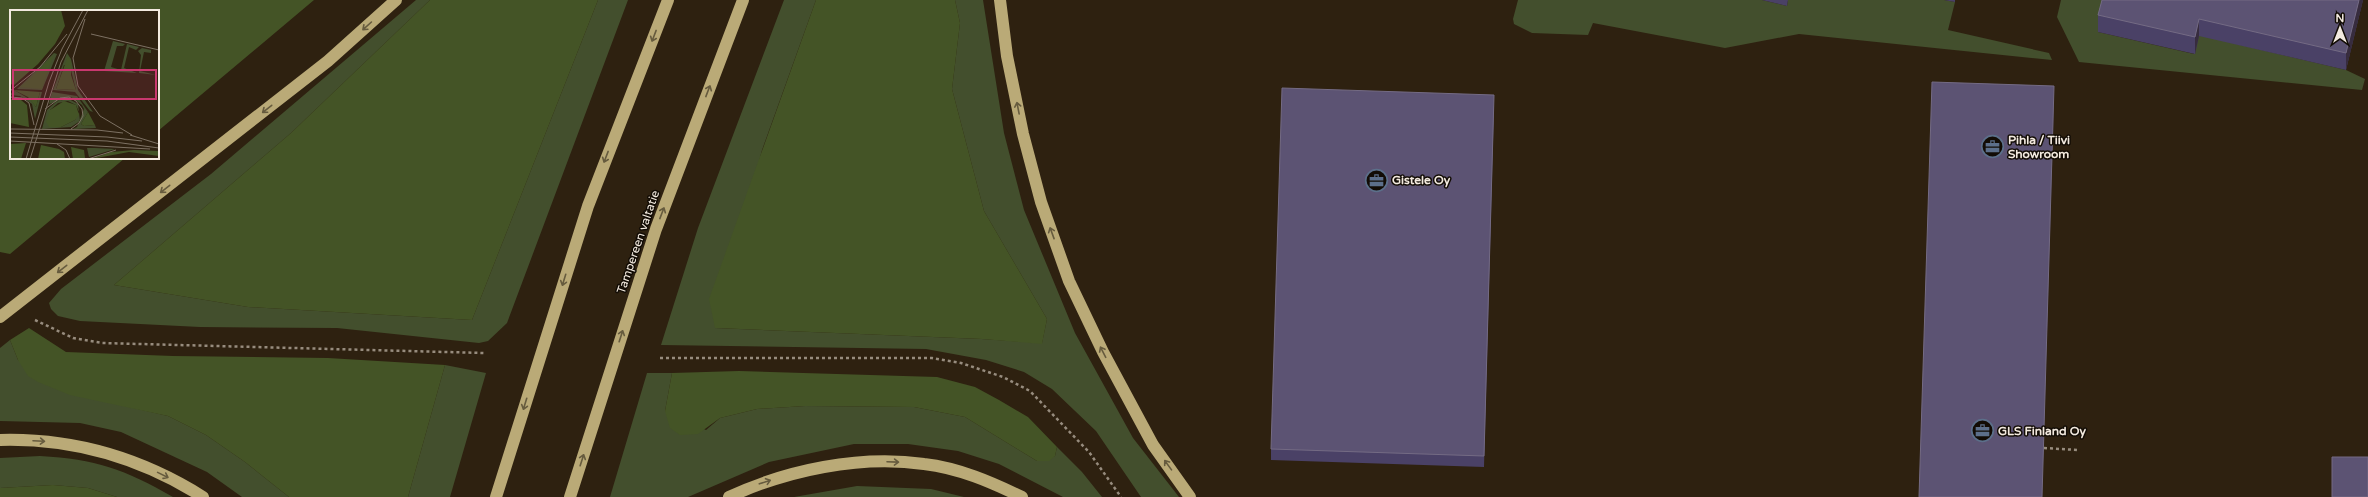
<svg xmlns="http://www.w3.org/2000/svg" width="2368" height="497" viewBox="0 0 2368 497" font-family="'Varela Round',sans-serif">
<style>
.green{fill:#434f2d}
.forest{fill:#445426}
.lines{fill:none;stroke-linecap:round;stroke-linejoin:round}
.path{stroke:#978c7e;stroke-width:2.5;stroke-dasharray:3 3;stroke-linecap:butt}
.highway{stroke:#baaa77;stroke-width:12}
.wall{fill:#4a4166}
.shaded-wall{fill:#372c3e}
.building{fill:#5c5373;stroke:#746b84}
.oneway{stroke:#665b3e}
.labels{text-anchor:middle;dominant-baseline:central;stroke-width:3;stroke-linejoin:round;paint-order:stroke}
.poi-label{font-size:12px;font-weight:bold;fill:#f3eadf;stroke:#120c05;text-anchor:start}
.street-label{font-size:12px;fill:#f3eadf;stroke:#120c05}
.inset-road{fill:none;stroke:#7d7163;stroke-width:1}
.view{fill:#c9386f;fill-opacity:0.15;stroke:#c9386f;stroke-width:2}
.inset-edge{fill:none;stroke:#f3eadf;stroke-width:2}
</style>
<rect width="100%" height="100%" fill="#2e2110"/>
<path class="green" d="M416,0h14l-139,133 -177,152 134,22 224,13 126,-320h30l-121,323 -19,18 -9,2 -142,-15 -137,-1 -120,-6 -22,-5 -7,-7 -2,-6 12,-14 150,-115z
M784,0h32l-54,150 -47,178 267,11 60,4 5,-24 -63,-108 -32,-122 8,-66 -5,-23h28l21,133 20,77 51,123 58,105 46,59h-38l-45,-66 -44,-42 -28,-17 -38,-12 -60,-11 -265,-4 37,-117z
M1518,0h244l25,6 1,-6h156l11,2 -7,28 101,23 3,7 -253,-26 -74,14 -132,-25 -5,12 -56,-2 -18,-9 -1,-5z
M2061,0h45l-8,32 96,22 5,-19 147,35 19,9 -3,11 -283,-28 -22,-45z
M10,340l8,20 107,46 43,10 38,19 39,27 44,35h-47l-35,-25 -86,-40 -41,-9 -80,-2v-73z
M445,365l41,8 -36,124h-42z
M647,373h25l-7,38 41,19 14,-12 37,-9 48,-3 109,1 51,10 72,44 18,-5 2,-9 25,25 20,25h-39l-64,-33 -41,-13 -50,-7h-54l-85,18 -81,35h-78z
M40,456c56,3 84,13 133,41h-56l-29,-9 -35,-3 -53,3v-30z
M857,486l74,3 33,8h-170z"/>
<path class="forest" d="M0,0h314l-156,131v-120h-147v147h114l-115,96 -10,-2z
M430,0h168l-126,320 -224,-13 -134,-22 177,-152z
M816,0h139l5,23 -8,66 32,122 63,108 -5,25 -60,-5 -267,-11 -6,-29z
M29,328l37,24 107,4 155,2 117,7 -37,132h-119l-44,-35 -39,-27 -38,-19 -98,-21 -32,-13 -10,-6 -10,-16 -8,-20z
M739,371l198,6 38,10 24,13 29,17 29,30 -2,9 -6,5h-12l-72,-44 -51,-10 -109,-1 -48,3 -37,9 -22,16 -18,1 -10,-7 -5,-17 7,-38z
M53,485l35,3 29,9h-117v-9z"/>
<g class="lines">
<path class="path" d="M35,320l38,18 29,5 382,10
M660,358h272l29,5 42,14 27,14 59,61 32,45
M2044,448l34,2"/>
<path class="highway" d="M1000,0l7,56 16,78 18,68 28,79 34,71 50,93 37,52
M0,317l328,-256 68,-61
M0,440c73,-2 141,18 203,57
M496,497l92,-291 80,-206
M570,497l86,-268 87,-229
M729,497c58,-27 130,-42 195,-33 35,4 67,18 98,33"/>
</g>
<path class="wall" d="M1762,0h26l-1,6z
M1944,0h11v2z
M2102,0h261l-17,70 -147,-34 -4,18 -97,-22v-17z
M1494,106l-10,361 -213,-7v-11z"/>
<path class="shaded-wall" d="M2359,0h4l-17,70v-17z
M2199,19v17l-4,18v-17z
M2054,86v17l-12,394z"/>
<path class="building" d="M2102,0h257l-13,53 -147,-34 -4,18 -97,-22z
M1932,82l122,4 -12,411h-123z
M1282,88l212,7 -10,361 -213,-7z
M2332,457h36v40h-36z"/>
<defs><path id="oneway-shaft" d="M-6 0H5M1.5-3L5.5 0L1.5 3" fill="none" stroke-width="1.6" stroke-linecap="round" stroke-linejoin="round"/></defs>
<g class="oneway">
<use href="#oneway-shaft" transform="translate(367 26) rotate(138)"/>
<use href="#oneway-shaft" transform="translate(654 36) rotate(111)"/>
<use href="#oneway-shaft" transform="translate(708 91) rotate(-69)"/>
<use href="#oneway-shaft" transform="translate(1018 108) rotate(-101)"/>
<use href="#oneway-shaft" transform="translate(267 109) rotate(142)"/>
<use href="#oneway-shaft" transform="translate(606 157) rotate(111)"/>
<use href="#oneway-shaft" transform="translate(165 189) rotate(142)"/>
<use href="#oneway-shaft" transform="translate(662 213) rotate(-69)"/>
<use href="#oneway-shaft" transform="translate(1052 233) rotate(-110)"/>
<use href="#oneway-shaft" transform="translate(62 269) rotate(142)"/>
<use href="#oneway-shaft" transform="translate(564 280) rotate(107)"/>
<use href="#oneway-shaft" transform="translate(621 336) rotate(-72)"/>
<use href="#oneway-shaft" transform="translate(1103 352) rotate(-117)"/>
<use href="#oneway-shaft" transform="translate(525 404) rotate(107)"/>
<use href="#oneway-shaft" transform="translate(39 441) rotate(3)"/>
<use href="#oneway-shaft" transform="translate(582 460) rotate(-72)"/>
<use href="#oneway-shaft" transform="translate(893 462) rotate(2)"/>
<use href="#oneway-shaft" transform="translate(1168 465) rotate(-126)"/>
<use href="#oneway-shaft" transform="translate(163 475) rotate(26)"/>
<use href="#oneway-shaft" transform="translate(765 482) rotate(-18)"/>
</g>
<defs>
<symbol id="office-ring" viewBox="-11 -11 22 22"><circle r="9.5" fill="#120c05" stroke="#5c6f8a" stroke-width="1.5"/><path d="M-6-3h4V-5.5h4V-3h4V5H-6ZM-1-4.5V-3h2v-1.5ZM-6 0V1H6V0Z" fill="#5c6f8a"/></symbol>
</defs>
<g fill-rule="evenodd">
<use href="#office-ring" x="1980" y="134" width="25" height="25"/>
<use href="#office-ring" x="1364" y="168" width="25" height="25"/>
<use href="#office-ring" x="1970" y="418" width="25" height="25"/>
</g>
<g class="labels">
<g class="poi-label">
<text x="2008" y="140">Pihla / Tiivi<tspan x="2008" dy="14">Showroom</tspan></text>
<text x="1392" y="180">Gistele Oy</text>
<text x="1998" y="431">GLS Finland Oy</text>
</g>
<g class="street-label">
<text transform="translate(638 242) rotate(-71)">Tampereen valtatie</text>
</g>
</g>
<g transform="translate(10 10)">
<rect width="149" height="149" fill="#2e2110"/>
<path d="M103,31l12,3 -2,2h-6l-6,21 10,3 6,-26 12,3 -3,3 -7,-3 -5,21 13,5 -33,-2zM132,38l9,2v3l-7,-1 -4,19 16,4 -17,-2 2,-18 -3,-4zM44,43l3,1 -15,36 -25,-1zM57,43l4,6 7,31 15,22 -3,-1 -15,-19 -22,-2zM54,55l6,1 6,24 -20,-1zM4,80l17,10 5,7 4,-15h2l-7,27 -3,-15 -12,-8 -10,-1zM42,82l25,4 11,16 -7,12 3,2 11,-1 1,3 -23,1 4,-2 7,-18 -2,-4 -11,-8 -22,7zM59,89l9,5 2,17 -9,6 -29,2 5,-19 10,-9zM58,91l8,4 3,7 -4,8 -14,7 -11,-17 8,-7zM77,138h8l20,1 -26,8z" fill="#434f2d" fill-rule="evenodd"/>
<path d="M0,0h51l4,16 -10,18 -17,20 -24,21 -4,-1zM43,45l-11,34 -22,-2 11,-9zM58,46l3,6v13l5,15 -20,-1zM4,80l26,2 -4,15 -8,-10zM0,89l11,1 6,5 2,22 -19,-4zM54,91l12,4 3,10 -4,5 -14,7h-12l-3,-5 4,-12zM78,102l7,13 -11,1 -3,-2zM16,133l-5,16h-11v-15zM31,135l18,4 5,3 1,7h-27zM61,137l13,3 1,8 -12,1zM124,140l25,1v5l-30,-4 -38,7 20,-7z" fill="#445426"/>
<path class="inset-road" d="M75,9l-12,39 5,28 22,30 32,19M81,24l68,16M0,81l30,-24 27,-33M0,87l12,1 7,5 5,22M35,99l15,-11 9,-1 7,4 6,8 1,7 -4,7 -8,6M0,119l87,1 26,3M0,123l97,4 35,4M120,125l29,9M0,127l97,4 52,7M0,131l140,8M47,134l9,6 4,9M16,149l23,-77 13,-33 21,-39M20,149l31,-97 27,-52M78,149l28,-9"/>
<path class="view" d="M3,60h143v29h-143z"/>
<rect width="149" height="149" class="inset-edge"/>
</g>
<g transform="translate(2340 28)" stroke="#120c05" stroke-width="3" paint-order="stroke">
<path d="M0-3L7 15L0 10L-7 15Z" fill="#f3eadf"/>
<text y="-6" font-size="11" font-weight="bold" text-anchor="middle" fill="#f3eadf">N</text>
</g>
</svg>
